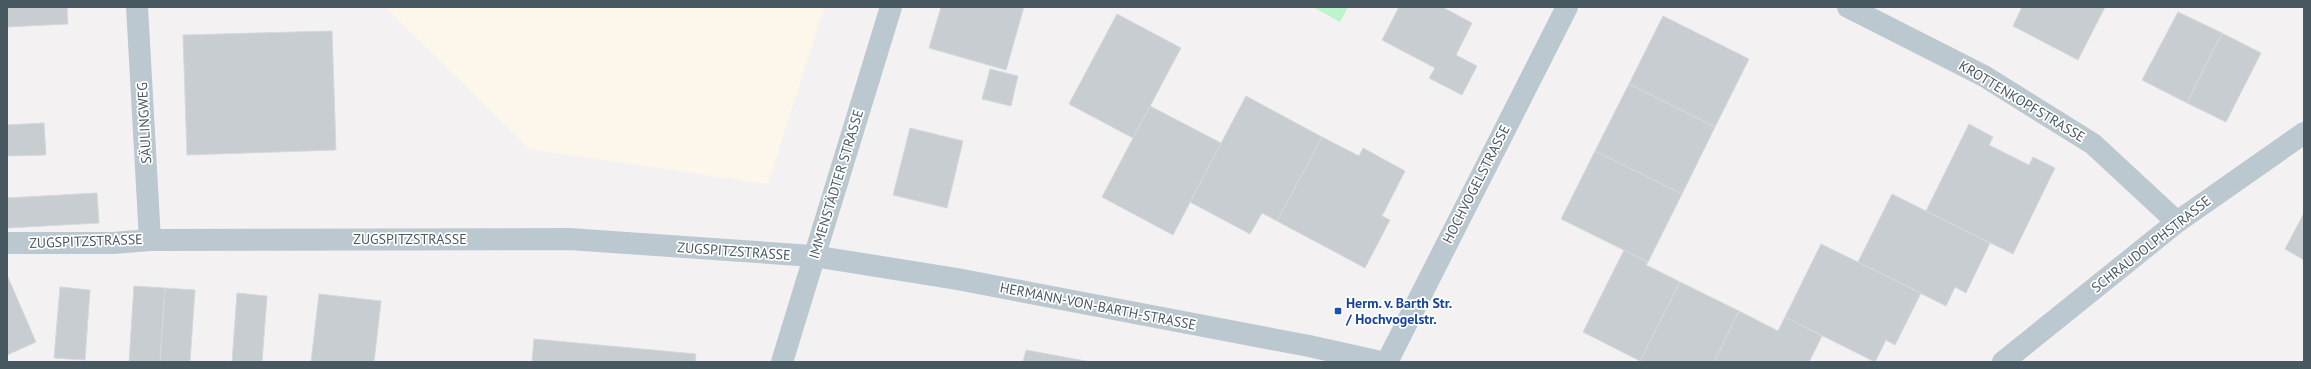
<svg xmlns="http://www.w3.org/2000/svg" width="2311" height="369" viewBox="0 0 2311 369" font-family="'PT Sans',sans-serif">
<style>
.commercial{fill:#fdf6eb}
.green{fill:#bef3cb}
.building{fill:#c8cdd1;stroke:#d5d8dd}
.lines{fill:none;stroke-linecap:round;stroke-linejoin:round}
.minor{stroke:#bcc8cf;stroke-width:22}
.tertiary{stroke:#bcc8cf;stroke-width:22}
.transit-dot{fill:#1a4fb4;stroke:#fff;stroke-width:1.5}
.labels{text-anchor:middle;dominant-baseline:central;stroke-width:3.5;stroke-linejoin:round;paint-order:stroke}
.street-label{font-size:14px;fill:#485860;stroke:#fff}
.transit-label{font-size:14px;font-weight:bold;fill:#164399;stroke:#fff;text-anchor:start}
</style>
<rect width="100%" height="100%" fill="#f4f1f2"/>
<path class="commercial" d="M385,7h439l-56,177 -238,-35z"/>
<path class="green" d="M1313,7h35l-8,15z"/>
<path class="building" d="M7,7h60l1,17 -61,3z
M941,7h83l-18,63 -77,-22z
M1399,7h43l30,16 -16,32 21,11 -15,29 -33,-17 6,-10 -53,-28z
M2022,7h83l-27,53 -65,-34z
M2178,12l44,21 -35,70 -45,-23z
M1117,14l64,34 -48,90 -64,-34z
M1663,16l86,43 -34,68 -86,-43z
M332,31l4,119 -149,5 -4,-120z
M2222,33l39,20 -35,69 -39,-19z
M990,69l28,7 -7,30 -29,-7z
M1629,84l86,43 -33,67 -87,-43z
M1246,96l76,41 -45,84 -15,-8 -12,21 -60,-32z
M1150,106l71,37 -48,92 -71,-38z
M44,123l2,32 -39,1v-31z
M1969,124l24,13 -4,8 40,20 4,-8 22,11 -42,86 -87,-43z
M910,128l53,13 -16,67 -54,-13z
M1322,137l37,19 4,-8 42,23 -23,45 8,4 -25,48 -88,-47z
M1595,151l87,43 -34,68 -87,-43z
M97,193l2,30 -92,5v-30z
M1892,194l98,49 -24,50 -11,-6 -9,19 -88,-44z
M2304,213v47l-19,-11z
M1821,244l100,49 -26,52 -9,-5 -11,22 -90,-45z
M1624,250l24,12 -2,3 34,17 -40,79 -57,-29z
M7,275l29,67 -29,13z
M1680,282l59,29 -25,51h-71l-3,-1z
M134,286l31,2 -5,74h-31z
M60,287l30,3 -5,70 -31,-2z
M165,288l30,2 -5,72h-30z
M237,293l30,3 -5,66h-30z
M319,294l62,7 -7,61h-63z
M1739,311l39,20 7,-14 37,19 -13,26h-95z
M534,339l162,15 -1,8h-163z
M1026,350l65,12h-68z"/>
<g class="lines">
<path class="minor" d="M137,7l13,233
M1848,7l136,69 109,68 84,78
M7,243h106l37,-3 419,-1 244,17 144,23 352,67 72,16
M1387,362l180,-355
M2003,362l174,-140 127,-89"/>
<path class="tertiary" d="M782,362l109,-355"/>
</g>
<rect class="transit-dot" x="1334" y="307" width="8" height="8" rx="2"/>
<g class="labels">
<g class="street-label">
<text transform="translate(2022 101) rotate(31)">KROTTENKOPFSTRASSE</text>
<text transform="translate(144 123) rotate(-93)">SÄULINGWEG</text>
<text transform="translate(836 184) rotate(-73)">IMMENSTÄDTER STRASSE</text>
<text transform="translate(1476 184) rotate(-63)">HOCHVOGELSTRASSE</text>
<text x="410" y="239">ZUGSPITZSTRASSE</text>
<text transform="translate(86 241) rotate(-2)">ZUGSPITZSTRASSE</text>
<text transform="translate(2151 244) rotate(-38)">SCHRAUDOLPHSTRASSE</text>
<text transform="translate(734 251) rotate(4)">ZUGSPITZSTRASSE</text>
<text transform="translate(1098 306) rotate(11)">HERMANN-VON-BARTH-STRASSE</text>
</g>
<g class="transit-label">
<text x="1346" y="303">Herm. v. Barth Str.<tspan x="1346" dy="16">/ Hochvogelstr.</tspan></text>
</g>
</g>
<rect width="2311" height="369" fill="none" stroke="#485860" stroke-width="16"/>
</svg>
